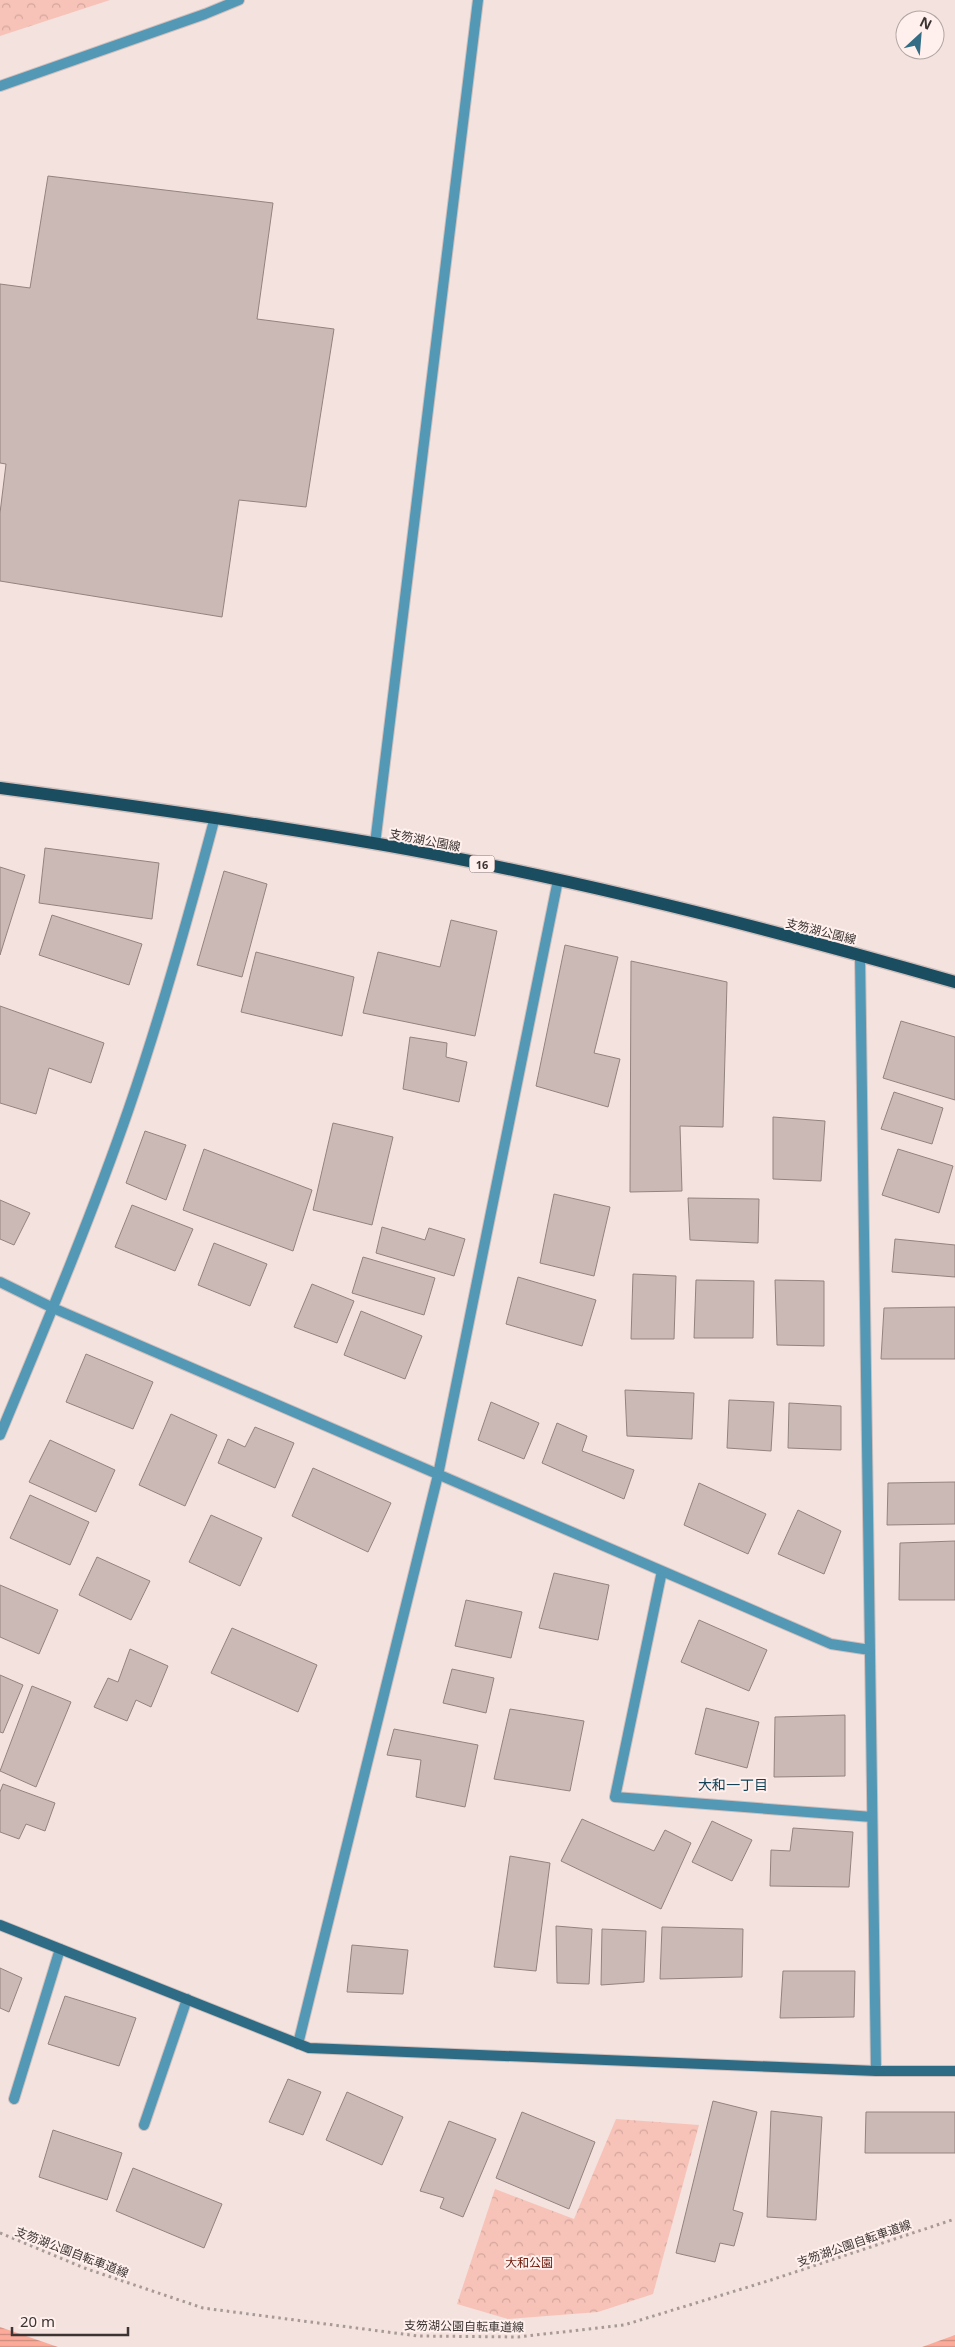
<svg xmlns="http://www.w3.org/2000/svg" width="955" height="2347" viewBox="0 0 955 2347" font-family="'Noto Sans','Noto Sans JP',sans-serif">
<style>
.park{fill:url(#park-crowns)}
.water{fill:url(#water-rules)}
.building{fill:#cbb9b5;stroke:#93837f}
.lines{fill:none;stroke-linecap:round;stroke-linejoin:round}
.lane-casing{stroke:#cfbfbc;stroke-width:12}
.street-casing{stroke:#cfbfbc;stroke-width:12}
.secondary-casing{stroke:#cfbfbc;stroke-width:12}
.primary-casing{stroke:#cfbfbc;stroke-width:15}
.path{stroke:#a69996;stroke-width:3;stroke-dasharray:2.5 4;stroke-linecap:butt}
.lane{stroke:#5398b5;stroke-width:10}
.street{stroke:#5398b5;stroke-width:10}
.secondary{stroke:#2e6c85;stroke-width:10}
.primary{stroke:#1b4d61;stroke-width:12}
.labels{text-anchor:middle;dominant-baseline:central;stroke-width:4;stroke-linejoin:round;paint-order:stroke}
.shield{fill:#fff0ed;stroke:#766c6a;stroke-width:1}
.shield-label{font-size:11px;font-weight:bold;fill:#3b3432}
.street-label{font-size:12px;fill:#3b3432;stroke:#fff0ed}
.park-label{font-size:12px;fill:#6d1708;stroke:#fff0ed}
.neighbourhood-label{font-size:14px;fill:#114255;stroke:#fff0ed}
</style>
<defs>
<pattern id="park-crowns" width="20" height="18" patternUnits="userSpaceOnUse" patternTransform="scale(1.25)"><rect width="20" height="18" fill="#f7c2b7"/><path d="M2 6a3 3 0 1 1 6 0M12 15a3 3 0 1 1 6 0" fill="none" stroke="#d5a79e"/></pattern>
<pattern id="water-rules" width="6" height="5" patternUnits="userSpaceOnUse" patternTransform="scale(1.25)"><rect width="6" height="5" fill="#fcab9a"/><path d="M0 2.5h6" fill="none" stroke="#cd8c7e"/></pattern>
</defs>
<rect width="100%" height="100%" fill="#f4e2de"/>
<path class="park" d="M0,0h110l-110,36z
M616,2119l83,6 -46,169 -55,18 -90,7 -51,-15 38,-115 79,30z"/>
<path class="water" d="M0,2327l58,20h-58z
M955,2335v12h-33z"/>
<path class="building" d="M48,176l225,27 -16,116 77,10 -28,178 -67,-7 -17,117 -222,-36v-68l6,-49 -6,-1v-179l30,4z
M45,848l114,15 -7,56 -113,-16z
M0,867l25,8 -25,80z
M224,871l43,13 -25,93 -45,-12z
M52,915l90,29 -13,41 -90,-30z
M451,920l46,11 -22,105 -112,-23 15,-61 62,15z
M565,945l53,12 -24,96 26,6 -12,48 -72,-21z
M256,952l98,25 -12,59 -101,-24z
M631,961l96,21 -4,145 -43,-1 2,65 -52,1z
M0,1006l104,37 -13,40 -42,-15 -13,46 -36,-11z
M901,1021l54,16v63l-72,-22z
M410,1037l37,6 -1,14 21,5 -8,40 -56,-13z
M894,1092l49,16 -11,36 -51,-15z
M773,1117l52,4 -4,60 -48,-2z
M333,1123l60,14 -21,88 -59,-15z
M145,1131l41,14 -20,55 -40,-17z
M204,1149l108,41 -19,61 -110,-41z
M898,1149l55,17 -14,47 -57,-18z
M554,1194l56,13 -16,69 -54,-13z
M688,1198l71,1 -1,44 -68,-3z
M0,1200l30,13 -16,32 -14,-6z
M132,1205l61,24 -18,42 -60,-24z
M382,1227l43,13 4,-12 36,11 -11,37 -78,-23z
M895,1239l60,6v32l-63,-5z
M214,1243l53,21 -17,42 -52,-21z
M363,1257l72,21 -11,37 -72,-22z
M633,1274l43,2 -2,63h-43z
M518,1277l78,23 -14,46 -76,-22z
M696,1280l58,1 -1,57h-59z
M775,1280l49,1v65l-47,-1z
M312,1284l42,17 -17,42 -43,-16z
M955,1307v52h-74l3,-51z
M361,1311l61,25 -17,43 -61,-24z
M86,1354l67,28 -20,47 -67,-27z
M625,1390l69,3 -2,46 -65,-3z
M729,1400l45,2 -3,49 -44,-3z
M491,1402l48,21 -15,36 -46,-19z
M789,1403l52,3v44l-53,-2z
M171,1414l46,21 -32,71 -46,-21z
M557,1423l30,13 -5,15 52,19 -10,29 -82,-36z
M255,1427l39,16 -19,45 -57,-25 10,-24 17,8z
M50,1440l65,30 -19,42 -67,-30z
M313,1468l78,35 -23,49 -76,-36z
M955,1482v42l-68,1 1,-42z
M699,1483l67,31 -18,40 -64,-29z
M30,1495l59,27 -19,43 -60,-27z
M798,1510l43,21 -17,43 -46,-20z
M211,1515l51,23 -22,48 -51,-24z
M955,1541v59h-56l1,-57z
M97,1557l53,24 -19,39 -52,-25z
M554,1573l55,12 -11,55 -59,-12z
M0,1585l58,25 -19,44 -39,-17z
M466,1600l56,12 -11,46 -56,-12z
M699,1620l68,30 -18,41 -68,-29z
M232,1628l85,37 -19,47 -87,-39z
M130,1649l38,17 -17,41 -15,-7 -9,21 -33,-14 14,-29 10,4z
M452,1669l42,9 -8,35 -43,-10z
M0,1675l23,10 -20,48 -3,-1z
M32,1686l39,16 -35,85 -36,-16z
M706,1708l53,14 -12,46 -52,-14z
M510,1709l74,12 -14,70 -76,-12z
M845,1715v61l-71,1 1,-60z
M394,1729l84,16 -13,62 -49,-10 5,-37 -34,-5z
M3,1784l52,19 -10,28 -19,-7 -7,15 -19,-7v-40z
M582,1819l72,32 11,-21 26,13 -30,66 -100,-48z
M712,1821l40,19 -20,41 -40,-19z
M793,1828l60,4 -4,55 -79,-1 1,-36 19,1z
M510,1856l40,7 -14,108 -42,-4z
M556,1926l36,3 -3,55 -32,-1z
M662,1927l81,2 -1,48 -82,2z
M602,1929l44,2 -2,51 -43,3z
M352,1945l56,5 -5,44 -56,-2z
M0,1968l22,10 -13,34 -9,-4z
M783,1971h72l-1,46 -74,1z
M65,1996l71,22 -17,48 -71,-22z
M288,2079l33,13 -18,43 -34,-13z
M347,2092l56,25 -21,48 -56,-25z
M713,2101l44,11 -24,98 10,3 -9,33 -14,-3 -5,19 -39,-9z
M771,2111l51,6 -6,103 -49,-3z
M522,2112l73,30 -26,67 -73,-31z
M866,2112h89v41h-90z
M449,2121l47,18 -33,78 -23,-9 4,-10 -24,-7z
M53,2130l69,23 -15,47 -68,-23z
M133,2168l89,36 -18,44 -88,-37z"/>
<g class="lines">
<defs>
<path id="lane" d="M14,2099l46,-150
M144,2125l43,-126"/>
<path id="street" d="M0,86l205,-72 34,-14
M375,844l103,-844
M860,955l16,1116
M0,1282l53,26 778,336 39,6
M0,1435c45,-108 91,-217 129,-327 33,-96 60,-193 86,-291
M662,1571l-47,226 257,20
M298,2044l140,-569 120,-595"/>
<path id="secondary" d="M0,1925l309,123 567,23h79"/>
<path id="primary" d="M0,788c136,18 272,37 407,61 185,34 368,81 548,133"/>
</defs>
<use href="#lane" class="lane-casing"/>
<use href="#street" class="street-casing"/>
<use href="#secondary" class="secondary-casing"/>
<use href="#primary" class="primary-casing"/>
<path class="path" d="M0,2233l87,36 116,39 215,28 100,1 106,-12 147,-45 184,-61"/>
<use href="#lane" class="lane"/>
<use href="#street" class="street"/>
<use href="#secondary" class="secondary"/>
<use href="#primary" class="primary"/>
</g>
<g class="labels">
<rect class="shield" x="469.5" y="855.5" width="25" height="17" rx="4"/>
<g class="shield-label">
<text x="482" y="864">16</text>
</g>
<g class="street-label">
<text transform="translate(425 840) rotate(11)">支笏湖公園線</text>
<text transform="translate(821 931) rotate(14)">支笏湖公園線</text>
<text transform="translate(854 2243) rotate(-19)">支笏湖公園自転車道線</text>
<text transform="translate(72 2252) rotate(21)">支笏湖公園自転車道線</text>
<text transform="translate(464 2326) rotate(1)">支笏湖公園自転車道線</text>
</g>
<g class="park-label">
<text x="529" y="2262">大和公園</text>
</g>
<g class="neighbourhood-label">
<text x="733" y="1784">大和一丁目</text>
</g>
</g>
<g transform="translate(920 35) rotate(26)"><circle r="24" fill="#fff0ed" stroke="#b1a5a2"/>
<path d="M0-4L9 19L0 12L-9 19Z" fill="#326d85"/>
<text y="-8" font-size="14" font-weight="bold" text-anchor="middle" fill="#3b3432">N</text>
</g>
<path d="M12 2327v8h116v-8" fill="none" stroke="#3b3432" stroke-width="2.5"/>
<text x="20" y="2327" font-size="15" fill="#3b3432" stroke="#fff0ed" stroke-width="4" paint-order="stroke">20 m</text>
</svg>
